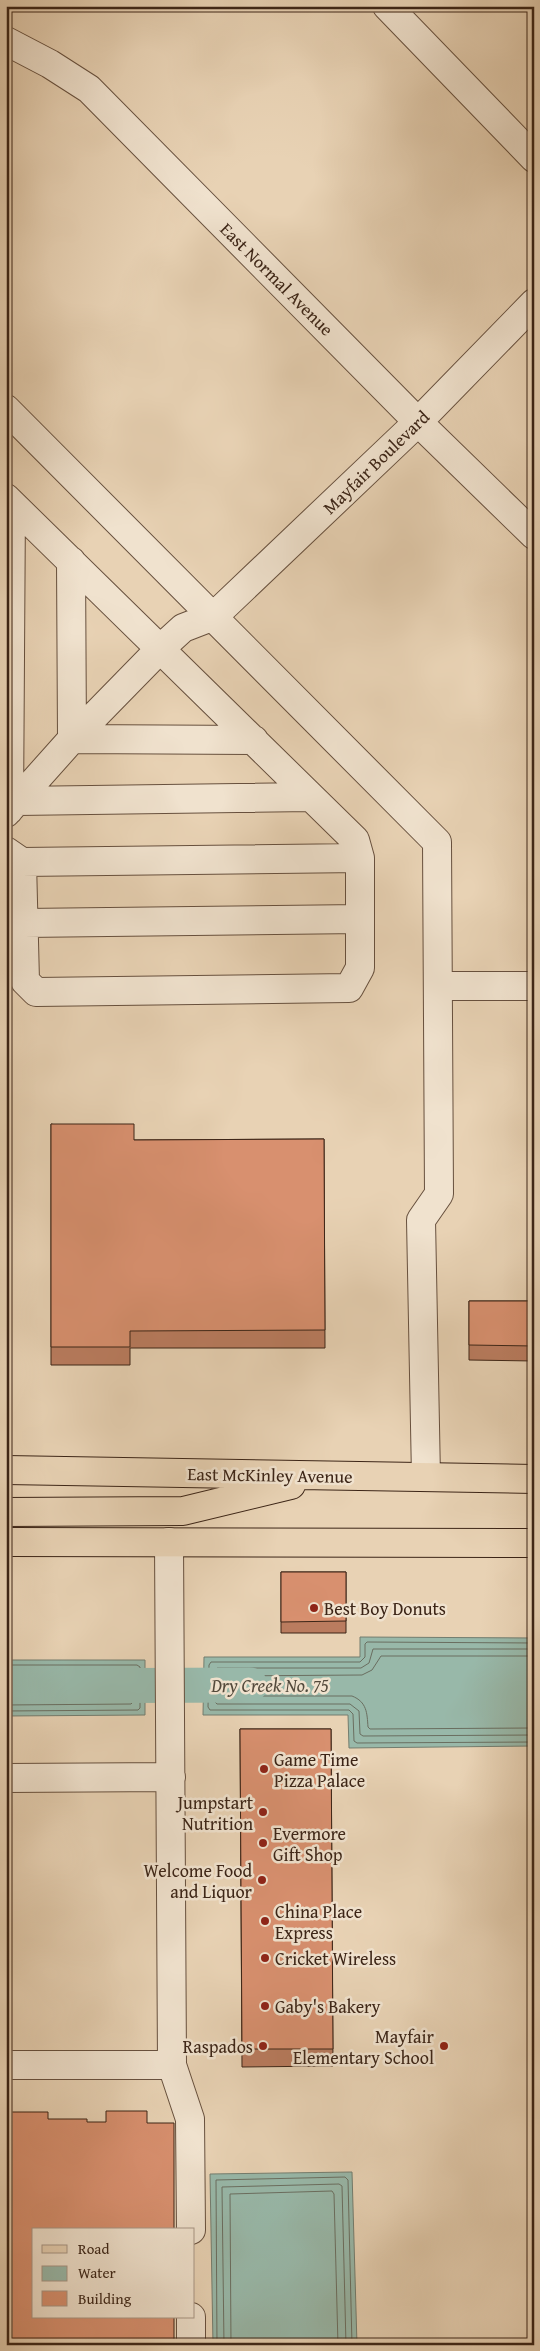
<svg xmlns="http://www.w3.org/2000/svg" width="540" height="2351" viewBox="0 0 540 2351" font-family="'Gentium Book Plus',serif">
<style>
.water{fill:#98b8a9;stroke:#737d6f}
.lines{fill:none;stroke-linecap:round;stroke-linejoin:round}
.shore{stroke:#6a6e60;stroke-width:1}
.canal{stroke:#98b8a9;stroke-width:35}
.minor-casing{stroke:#67503e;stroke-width:30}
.major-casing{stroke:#3c2517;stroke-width:30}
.minor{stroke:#f0e2ce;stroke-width:28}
.major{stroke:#e8d2b4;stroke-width:28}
.wall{fill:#ba7c5f;stroke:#3c2517}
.building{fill:#d8906f;stroke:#3c2517}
.poi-dot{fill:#8f2418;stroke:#f0e2ce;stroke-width:2}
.labels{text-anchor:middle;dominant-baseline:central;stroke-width:5;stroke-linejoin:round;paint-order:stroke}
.street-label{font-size:18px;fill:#3c2517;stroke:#f0e2ce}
.poi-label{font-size:18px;fill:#3c2517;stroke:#f0e2ce;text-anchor:start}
.water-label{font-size:19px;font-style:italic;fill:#534a3c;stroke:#f0e2ce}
</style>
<rect width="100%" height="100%" fill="#e8d2b4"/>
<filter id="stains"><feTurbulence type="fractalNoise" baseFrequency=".004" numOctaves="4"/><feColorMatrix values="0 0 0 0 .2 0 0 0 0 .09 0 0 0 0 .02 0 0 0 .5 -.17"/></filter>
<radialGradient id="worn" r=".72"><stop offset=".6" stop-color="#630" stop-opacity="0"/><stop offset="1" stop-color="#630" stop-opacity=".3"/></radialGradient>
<path class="water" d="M360,1637l174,1v108l-185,2 -1,-33h-145l1,-58h156z
M6,1660h139v55l-139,1z
M352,2172l5,173h-144l-3,-171z"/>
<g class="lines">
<path class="shore" d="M534,1643l-167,-1 -2,2v13l-5,5h-149l-2,3 -1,42 2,3h139l4,4 1,27 3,2 177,-1
M534,1649h-161l-4,14 -8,5h-144l-2,3 -1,30 3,3h133l9,7 1,23 3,2 171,-1
M534,1656h-153l-9,14 -10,5 -137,1 -2,2 -1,16 3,2h127c15,6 15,17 16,31l2,2 164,-1
M6,1665h131l3,2v41l-2,2 -132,1
M6,1671h125l3,3 -1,28 -2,2 -125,1
M6,1679h118l2,2v13l-2,2 -118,1
M217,2345l-1,-165 129,-3 3,3 4,165
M224,2345l-2,-158 117,-3 3,2 4,159
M231,2345l-1,-151 102,-3 2,3 4,151"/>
<path class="canal" d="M6,1686l244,-1"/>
<defs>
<path id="minor" d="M387,6l147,152
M6,41l44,23 39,25 329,333 116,113
M6,409l431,433 2,352 -18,26 5,257
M6,498l349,342 5,18v110l-11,20 -313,4 -11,-11 -3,-119 -16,-11
M71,561l1,178 182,1
M17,801l294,-4
M9,810l2,-307
M6,813l66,-74 88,-90 23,-21 31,-12 204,-194 116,-119
M22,862l338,-4
M24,923l336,-4
M439,986h95
M6,1778l165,-1
M6,2065h166l-3,-523
M172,2065l18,54 1,111
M191,2317v28"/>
<path id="major" d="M6,1470l528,9
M6,1512l177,-1 108,-26
M6,1542l528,1"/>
</defs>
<use href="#minor" class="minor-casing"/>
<use href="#major" class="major-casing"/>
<use href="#minor" class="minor"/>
<use href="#major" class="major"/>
</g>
<path class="wall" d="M51,1124l83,16 190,-1 1,209h-195v17h-79z
M469,1301h65v60l-65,-1z
M281,1572h65v61h-65z
M240,1729h91l2,337 -91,1z"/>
<path class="building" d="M51,1124h83v16l190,-1 1,191 -195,1v16h-79z
M469,1301h65v45l-65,-1z
M281,1572h65v49l-65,1z
M240,1729h91l2,320h-91z
M106,2111h41v12h27v107h-140v87h140v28h-168v-233h42v7h39v3h19z"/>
<g class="poi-dot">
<circle cx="314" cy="1608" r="5"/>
<circle cx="264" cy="1769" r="5"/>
<circle cx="263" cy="1812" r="5"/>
<circle cx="263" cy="1843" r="5"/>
<circle cx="262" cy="1880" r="5"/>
<circle cx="265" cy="1921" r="5"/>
<circle cx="265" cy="1958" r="5"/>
<circle cx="265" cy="2006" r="5"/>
<circle cx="263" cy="2046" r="5"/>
<circle cx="444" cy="2046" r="5"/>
</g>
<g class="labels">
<g class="street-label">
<text transform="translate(277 279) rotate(45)">East Normal Avenue</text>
<text transform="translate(376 462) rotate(-44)">Mayfair Boulevard</text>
<text transform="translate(270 1475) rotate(1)">East McKinley Avenue</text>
</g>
<g class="poi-label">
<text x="324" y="1608">Best Boy Donuts</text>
<text x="274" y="1759">Game Time<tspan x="274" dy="21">Pizza Palace</tspan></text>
<text x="253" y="1802" text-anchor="end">Jumpstart<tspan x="253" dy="21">Nutrition</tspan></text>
<text x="273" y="1833">Evermore<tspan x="273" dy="21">Gift Shop</tspan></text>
<text x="252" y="1870" text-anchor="end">Welcome Food<tspan x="252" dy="21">and Liquor</tspan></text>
<text x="275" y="1911">China Place<tspan x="275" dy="21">Express</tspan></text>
<text x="275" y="1958">Cricket Wireless</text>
<text x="275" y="2006">Gaby's Bakery</text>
<text x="434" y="2036" text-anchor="end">Mayfair<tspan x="434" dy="21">Elementary School</tspan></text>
<text x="253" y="2046" text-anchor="end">Raspados</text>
</g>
<g class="water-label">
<text x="270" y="1685">Dry Creek No. 75</text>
</g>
</g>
<rect width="540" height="2351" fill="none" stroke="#e8d2b4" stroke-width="25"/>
<rect x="8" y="8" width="525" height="2336" fill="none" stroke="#3c2517" stroke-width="2.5"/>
<rect x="12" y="12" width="515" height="2326" fill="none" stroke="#3c2517"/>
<rect x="32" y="2228" width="162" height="90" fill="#f0e2ce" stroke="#a89685"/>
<rect x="42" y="2245" width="25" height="8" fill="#e8d2b4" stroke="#a89685"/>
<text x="78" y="2254" font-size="15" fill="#3c2517">Road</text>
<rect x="42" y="2266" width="25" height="15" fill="#98b8a9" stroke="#a89685"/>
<text x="78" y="2278" font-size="15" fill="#3c2517">Water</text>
<rect x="42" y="2291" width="25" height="15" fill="#d8906f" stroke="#a89685"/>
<text x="78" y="2304" font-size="15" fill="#3c2517">Building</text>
<rect width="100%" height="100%" filter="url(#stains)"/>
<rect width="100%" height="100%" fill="url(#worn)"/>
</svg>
